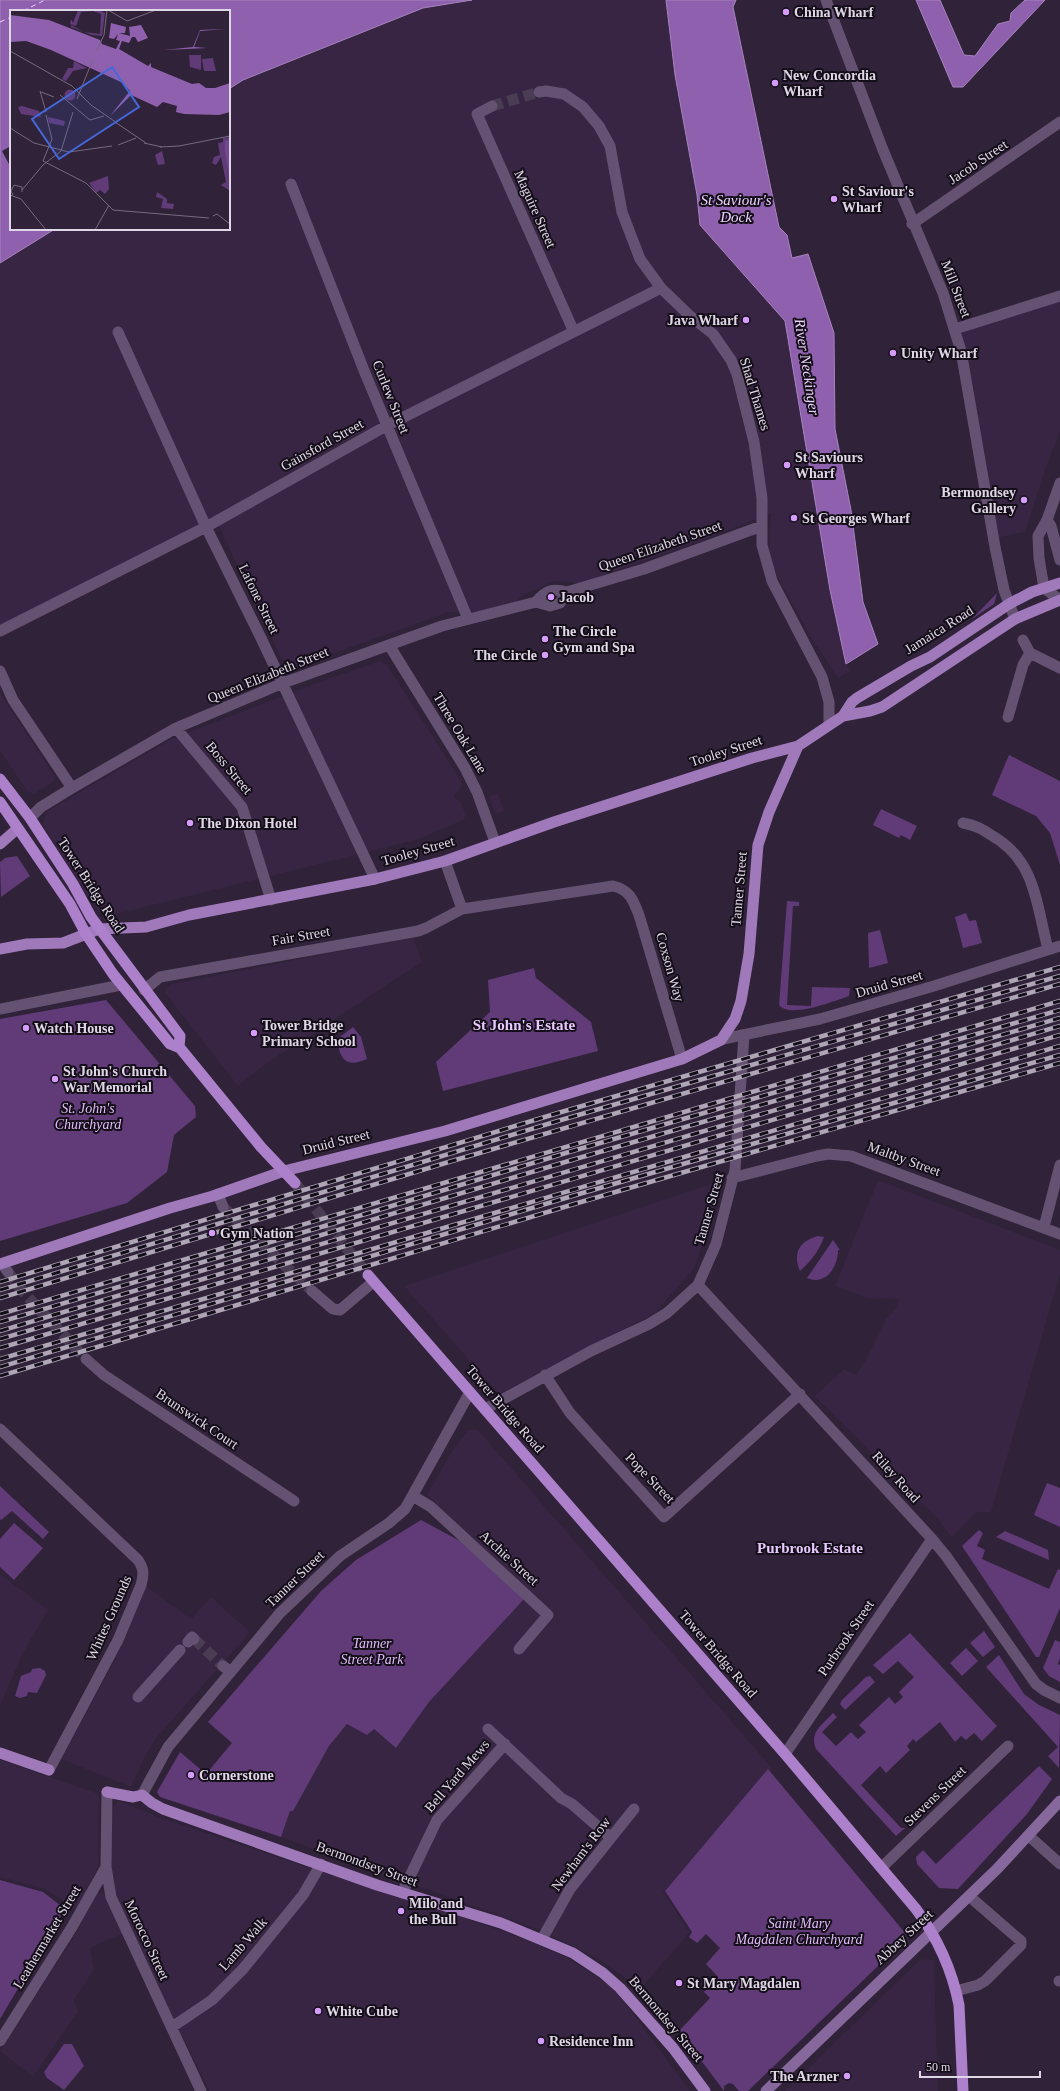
<svg xmlns="http://www.w3.org/2000/svg" width="1060" height="2091" viewBox="0 0 1060 2091" font-family="Georgia,serif">
<style>
.built{fill:#372543}
.green{fill:#603b77}
.water{fill:#8f60ad;stroke:#a784be}
.pier{fill:#302239}
.lines{fill:none;stroke-linecap:round;stroke-linejoin:round}
.ferry{stroke:#ead2fc;stroke-width:1;stroke-dasharray:5 4;stroke-linecap:butt}
.minor-tunnel{stroke:#4a3d53;stroke-width:11;stroke-dasharray:11 5.5;stroke-linecap:butt}
.trunk-tunnel{stroke:#4a3d53;stroke-width:11;stroke-dasharray:11 5.5;stroke-linecap:butt}
.minor{stroke:#655272;stroke-width:11}
.tertiary{stroke:#655272;stroke-width:11}
.secondary{stroke:#86689c;stroke-width:11}
.primary{stroke:#a079bb;stroke-width:11}
.trunk{stroke:#ac80ca;stroke-width:11}
.rail-casing{stroke:#afa5b6;stroke-width:4.5}
.rail{stroke:#140e19;stroke-width:3;stroke-dasharray:9;stroke-linecap:butt}
.poi-dot{fill:#d59cfb;stroke:#140e19;stroke-width:1.5}
.labels{text-anchor:middle;dominant-baseline:central;stroke-width:4;stroke-linejoin:round;paint-order:stroke}
.poi-label{font-size:14px;font-weight:bold;fill:#e0d7e6;stroke:#140e19;text-anchor:start}
.street-label{font-size:14px;fill:#e0d7e6;stroke:#140e19}
.park-label{font-size:14px;font-style:italic;fill:#e0bcfa;stroke:#140e19}
.water-label{font-size:15px;font-style:italic;fill:#ead2fc;stroke:#140e19}
.neighbourhood-label{font-size:15px;font-weight:bold;fill:#e8c9ff;stroke:#140e19}
.inset-river{fill:none;stroke:#8f60ad;stroke-width:2}
.inset-road{fill:none;stroke:#766a7e;stroke-width:1}
.view{fill:#4469db;fill-opacity:0.15;stroke:#4469db;stroke-width:2}
.inset-edge{fill:none;stroke:#e0d7e6;stroke-width:2}
</style>
<rect width="100%" height="100%" fill="#302239"/>
<path class="built" d="M472,0h194l9,74 22,121 3,30 85,96 45,269 16,74 4,7 -12,7 -27,-41 -36,-64 -6,-25 2,-35 -52,21 -138,49 -26,-2 -34,15 -6,8 -35,8h-31l-162,58 -72,-152 -215,112v-367l55,-34h174v-140l14,-9 181,-72z
M1060,301v130l-14,36 -21,65 -29,6 -34,-202 2,-6z
M380,661l7,4 76,119 -9,12 7,7 5,13 -3,4 -44,19 -67,17 -240,59 -13,-3 -56,-87 3,-13 125,-73 159,-61z
M0,693l55,84 -2,5 -19,12 -6,-2 -28,-41z
M498,793l6,18 -9,3 -6,-17z
M413,937l9,25 -155,101 -29,23 -73,-93v-3l6,-6z
M723,1180l-28,87 -40,46 -156,81 -95,-108z
M878,1180l182,70v24l-69,238h-15l-24,25 -17,-21 -120,-120 29,-27 12,6 12,-19 18,-37 10,-11 3,-9 -32,-1 -32,-12z
M469,1430h9l294,338 -109,124 27,40 -51,58 -16,-14 -28,-19 -52,-26 -262,-94 9,-26 39,-65 18,-22 20,11 7,-6 22,19 33,-46 96,-104 -52,-50 -40,-48 -6,-5 25,-44z
M0,1574l48,36 -26,45 -22,51z
M146,1586l45,33 20,-22 39,35 -92,104 -10,15 -17,36 -70,-28 55,-101z
M0,1760l99,34 -1,73 -21,43 -32,-21 -45,-12z
M118,1801l46,18 179,60 51,14 127,45 45,19 48,31 76,103h-481l-28,-58 -13,-22 -53,-116 -5,-33 1,-53z
M98,1892l7,1 18,40 -33,15 4,21 -20,31 4,11 -45,66 -33,-26 73,-113z
M921,1959l13,1 4,131h-153z"/>
<path class="green" d="M997,593l-3,11 -22,15z
M1009,755l51,26v84l-10,-32 -14,-17 -44,-21z
M881,809l36,17 -7,14 -9,-5 -2,3 -26,-13z
M17,856l13,20 -29,21 -1,-35 5,-4z
M787,901l12,1v4h-6l-6,99 24,1 1,-19 38,1 -1,8c-15,5 -59,23 -70,9z
M966,913l3,8 7,-1 6,23 -19,5 -8,-31z
M880,930l8,33 -19,5 -1,-35z
M534,968l2,10 55,44 7,29 -155,40 -7,-29 54,-50 -2,-32z
M106,1000l89,106 1,11 -22,18 -7,37 -40,31 -127,38v-222z
M353,1027l8,10 6,22c-21,9 -27,1 -30,-20z
M818,1236l6,1c-5,14 -13,24 -24,34 -8,-19 0,-30 18,-35z
M833,1240l7,10h-2c0,17 -12,36 -31,28z
M1047,1483l13,5v39l-26,-12z
M0,1486l49,46 -6,7 -31,-28 -11,9 -1,-1z
M421,1520l52,28 52,50 -96,104 -33,46 -22,-19 -7,6 -20,-11 -18,22 -36,65h-3l-9,26 -121,-40 -3,-5 23,-40 26,22 26,-31 -24,-21 113,-131 35,-31z
M14,1523l29,25 -29,32 -14,-13v-28z
M979,1530l4,3 -6,13 8,4 -3,9 67,30 9,-20 2,1v38l-21,49h-3l-74,-111z
M1005,1531l43,19 1,10 -53,-23z
M984,1631l11,16 -12,10 -13,-14z
M910,1633l87,93 -15,15 -8,-8 -8,7 -5,-4 -6,6 -15,-20 -24,20 -3,-3 -6,7 3,4 -24,23 -6,-7 -19,19 40,43h4l-9,8 -80,-87c-7,-17 6,-24 17,-36l4,4 -15,15 14,14 15,-14 7,7 8,-7 -7,-7 30,-28 6,7 8,-7 -4,-5 15,-15 -16,-16 -15,13 -10,-9z
M1055,1640l5,2v16l-2,6 2,1v17l-11,-6 -6,-8z
M966,1648l12,13 -16,15 -12,-13z
M999,1655l25,39 15,11 21,10 -1,53 -11,-12 10,-9 -72,-80z
M40,1668l5,3 1,4 -9,18 -9,-1 -1,4 -7,2 -5,-2 6,-20 10,-4 1,-3z
M870,1676l5,6 -30,28 -5,-6 2,-4 24,-23z
M1039,1766l13,13 -25,35 -69,75 -19,-1 -22,-24 -1,-7 7,-7 13,14z
M768,1769l138,165 -2,7 -156,150h-9l-6,-7 -4,-1 -5,3v5l-45,-60 31,-33 -6,-6 14,-15 -12,-13 14,-16 -14,-14 -9,9 -8,-6 3,-5 -27,-41z
M0,1880l43,12 22,17 -65,110z
M64,2044h8l12,22 -20,24 -17,-12 -3,-6z"/>
<path class="water" d="M0,0h472l-49,8 -180,72 -14,9v-78h-218v218h44l-55,34z
M666,0h70l-3,7 46,220 8,8 5,23 16,-4 26,79 1,96 16,81 12,92 15,42 -32,20 -16,-74 -45,-269 -85,-96 -3,-30 -22,-120z
M916,0h24l24,55 11,1 23,-32 12,-3 1,-8 14,-13h20l-82,87h-10z"/>
<path class="pier" d="M11,146v22l-9,-17z"/>
<g class="lines">
<path class="ferry" d="M23,11l22,-11
M0,22l11,-5"/>
<path class="minor-tunnel" d="M492,106l47,-14
M223,1207l89,84
M8,1272l14,19 64,68
M194,1639l29,27"/>
<path class="trunk-tunnel" d="M295,1183l73,92"/>
<path class="minor" d="M826,0l57,150 60,143 18,58 34,196 9,43 11,29
M539,92l7,-1 18,3 19,13 16,19 11,20 12,66 18,47 21,29 29,28 23,18 18,26 6,14 17,68 8,56v47l10,36 50,96 7,25v22
M492,106l-15,8 97,218
M291,184l74,189 103,246
M912,224l148,-102
M955,329l105,-33
M118,332l88,195 55,111 114,241
M1047,520l4,6 9,34
M1060,600l-16,-12 -5,-30 -1,-22 9,-16 13,-37
M536,602c10,-12 17,-14 31,-10l77,-23 118,-43
M0,631l206,-104 180,-101 275,-138
M1023,640l7,13 30,15
M389,645l76,123 12,24 18,50
M0,671l13,29 59,88
M1008,717l15,-52 7,-12
M176,728l66,79 29,93
M30,818l11,-11 31,-19 104,-60 107,-45 159,-57 94,-24 14,4 10,-3 7,-11
M963,823c12,2 19,6 28,12 45,25 45,69 57,114
M445,861l17,48
M144,990l16,-13 258,-46 8,-3 36,-19 151,-23c17,4 20,14 26,29l43,144
M0,1009l121,-24
M732,1178l85,-22 11,-2 23,2 209,78
M218,1194l5,13
M1044,1227l16,-62
M2,1264l6,8
M698,1285l234,254 14,17 90,128 8,6 16,8
M312,1291l21,18 7,1 33,-28
M86,1359l18,16 190,126
M545,1375l25,38 94,104 136,-123
M485,1409l106,-58 58,-27 18,-11 31,-28 18,-41 19,-74 9,-135
M0,1429l138,131c6,9 6,14 3,25l-23,55 -69,130
M413,1496l18,11 117,108 -29,34
M188,1642l4,-5 2,2
M223,1666l8,6
M138,1697l42,-47
M488,1729l73,69 11,6 39,34
M785,1754l147,-215
M107,1792l-1,75 5,30 90,194
M142,1795l26,-48 112,-134 60,-57 49,-33 16,-14 65,-117
M1029,1836l31,28
M882,1867l126,-121
M402,1893l35,-73 68,-76
M542,1939l28,-50 64,-80
M1059,1981h1
M956,1991l22,-6 7,-4 36,-36v-4l-52,-45
M172,2027l40,-27 31,-31 60,-74 18,-31
M0,2041l72,-114 34,-60"/>
<path class="tertiary" d="M723,1039l97,-20 114,-33 126,-40"/>
<path class="secondary" d="M766,2091l231,-222 63,-68"/>
<path class="primary" d="M843,716l9,-14 5,-4 54,-32 19,-9 79,-53 23,-12 28,-9
M0,844l17,-15
M0,949l27,-5 36,-1 36,-14 47,-2 43,-12 186,-36 70,-18 109,-39 198,-64 46,-12 45,-30 27,-5 12,-4 133,-88 45,-19
M0,1264l170,-56 43,-12 71,-25 161,-40 237,-72 39,-19 14,-21 6,-18 8,-47 9,-109 11,-33 29,-66
M0,1753l49,17
M107,1792l26,5 9,-2 10,8 11,6 214,76 124,38 72,30 30,20 17,15 53,60 32,43"/>
<path class="trunk" d="M0,779l30,39 43,66 18,33 89,119 -1,11
M0,802l70,102 16,30 27,40 57,70 10,4 81,99 34,36
M368,1275l417,479 131,155c21,28 36,61 43,96l4,86"/>
<defs>
<path id="rail" d="M0,1282l558,-169 502,-146
M0,1290l561,-170 499,-144
M0,1298l452,-137 608,-177
M0,1314l1060,-313
M0,1322l372,-110 197,-60 491,-142
M0,1331l572,-171 488,-142
M0,1339l1060,-313
M0,1348l1060,-313
M0,1359l1060,-313
M0,1367l579,-173 481,-139
M0,1376l581,-174 479,-139"/>
</defs>
<use href="#rail" class="rail-casing"/>
<use href="#rail" class="rail"/>
</g>
<g class="poi-dot">
<circle cx="786" cy="12" r="4"/>
<circle cx="775" cy="83" r="4"/>
<circle cx="834" cy="199" r="4"/>
<circle cx="746" cy="320" r="4"/>
<circle cx="893" cy="353" r="4"/>
<circle cx="787" cy="465" r="4"/>
<circle cx="1024" cy="500" r="4"/>
<circle cx="794" cy="518" r="4"/>
<circle cx="551" cy="597" r="4"/>
<circle cx="545" cy="639" r="4"/>
<circle cx="545" cy="655" r="4"/>
<circle cx="190" cy="823" r="4"/>
<circle cx="26" cy="1028" r="4"/>
<circle cx="254" cy="1033" r="4"/>
<circle cx="55" cy="1079" r="4"/>
<circle cx="212" cy="1233" r="4"/>
<circle cx="191" cy="1775" r="4"/>
<circle cx="401" cy="1911" r="4"/>
<circle cx="679" cy="1983" r="4"/>
<circle cx="318" cy="2011" r="4"/>
<circle cx="541" cy="2041" r="4"/>
<circle cx="847" cy="2076" r="4"/>
</g>
<g class="labels">
<g class="poi-label">
<text x="794" y="12">China Wharf</text>
<text x="783" y="75">New Concordia<tspan x="783" dy="16">Wharf</tspan></text>
<text x="842" y="191">St Saviour's<tspan x="842" dy="16">Wharf</tspan></text>
<text x="738" y="320" text-anchor="end">Java Wharf</text>
<text x="901" y="353">Unity Wharf</text>
<text x="795" y="457">St Saviours<tspan x="795" dy="16">Wharf</tspan></text>
<text x="1016" y="492" text-anchor="end">Bermondsey<tspan x="1016" dy="16">Gallery</tspan></text>
<text x="802" y="518">St Georges Wharf</text>
<text x="559" y="597">Jacob</text>
<text x="553" y="631">The Circle<tspan x="553" dy="16">Gym and Spa</tspan></text>
<text x="537" y="655" text-anchor="end">The Circle</text>
<text x="198" y="823">The Dixon Hotel</text>
<text x="262" y="1025">Tower Bridge<tspan x="262" dy="16">Primary School</tspan></text>
<text x="34" y="1028">Watch House</text>
<text x="63" y="1071">St John's Church<tspan x="63" dy="16">War Memorial</tspan></text>
<text x="220" y="1233">Gym Nation</text>
<text x="199" y="1775">Cornerstone</text>
<text x="409" y="1903">Milo and<tspan x="409" dy="16">the Bull</tspan></text>
<text x="687" y="1983">St Mary Magdalen</text>
<text x="326" y="2011">White Cube</text>
<text x="549" y="2041">Residence Inn</text>
<text x="839" y="2076" text-anchor="end">The Arzner</text>
</g>
<g class="street-label">
<text transform="translate(978 162) rotate(-34)">Jacob Street</text>
<text transform="translate(535 209) rotate(66)">Maguire Street</text>
<text transform="translate(956 289) rotate(69)">Mill Street</text>
<text transform="translate(755 394) rotate(73)">Shad Thames</text>
<text transform="translate(391 397) rotate(68)">Curlew Street</text>
<text transform="translate(322 445) rotate(-29)">Gainsford Street</text>
<text transform="translate(660 546) rotate(-19)">Queen Elizabeth Street</text>
<text transform="translate(259 599) rotate(64)">Lafone Street</text>
<text transform="translate(939 630) rotate(-32)">Jamaica Road</text>
<text transform="translate(268 675) rotate(-22)">Queen Elizabeth Street</text>
<text transform="translate(460 733) rotate(59)">Three Oak Lane</text>
<text transform="translate(726 751) rotate(-18)">Tooley Street</text>
<text transform="translate(229 768) rotate(50)">Boss Street</text>
<text transform="translate(418 851) rotate(-16)">Tooley Street</text>
<text transform="translate(91 885) rotate(57)">Tower Bridge Road</text>
<text transform="translate(739 889) rotate(-85)">Tanner Street</text>
<text transform="translate(301 936) rotate(-10)">Fair Street</text>
<text transform="translate(670 967) rotate(74)">Coxson Way</text>
<text transform="translate(889 984) rotate(-16)">Druid Street</text>
<text transform="translate(336 1142) rotate(-14)">Druid Street</text>
<text transform="translate(904 1159) rotate(20)">Maltby Street</text>
<text transform="translate(709 1209) rotate(-74)">Tanner Street</text>
<text transform="translate(505 1409) rotate(49)">Tower Bridge Road</text>
<text transform="translate(197 1419) rotate(34)">Brunswick Court</text>
<text transform="translate(896 1477) rotate(48)">Riley Road</text>
<text transform="translate(650 1478) rotate(46)">Pope Street</text>
<text transform="translate(509 1558) rotate(42)">Archie Street</text>
<text transform="translate(295 1579) rotate(-44)">Tanner Street</text>
<text transform="translate(109 1618) rotate(-66)">Whites Grounds</text>
<text transform="translate(846 1638) rotate(-56)">Purbrook Street</text>
<text transform="translate(718 1654) rotate(49)">Tower Bridge Road</text>
<text transform="translate(457 1776) rotate(-49)">Bell Yard Mews</text>
<text transform="translate(935 1796) rotate(-44)">Stevens Street</text>
<text transform="translate(581 1854) rotate(-53)">Newham's Row</text>
<text transform="translate(367 1864) rotate(20)">Bermondsey Street</text>
<text transform="translate(47 1937) rotate(-59)">Leathermarket Street</text>
<text transform="translate(904 1937) rotate(-43)">Abbey Street</text>
<text transform="translate(147 1940) rotate(65)">Morocco Street</text>
<text transform="translate(243 1944) rotate(-49)">Lamb Walk</text>
<text transform="translate(666 2019) rotate(50)">Bermondsey Street</text>
</g>
<g class="park-label">
<text x="88" y="1108">St. John's<tspan x="88" dy="16">Churchyard</tspan></text>
<text x="372" y="1643">Tanner<tspan x="372" dy="16">Street Park</tspan></text>
<text x="799" y="1923">Saint Mary<tspan x="799" dy="16">Magdalen Churchyard</tspan></text>
</g>
<g class="water-label">
<text x="736" y="200">St Saviour's<tspan x="736" dy="17">Dock</tspan></text>
<text transform="translate(807 367) rotate(81)">River Neckinger</text>
</g>
<g class="neighbourhood-label">
<text x="524" y="1025">St John's Estate</text>
<text x="810" y="1548">Purbrook Estate</text>
</g>
</g>
<g transform="translate(10 10)">
<rect width="220" height="220" fill="#302239"/>
<path d="M68,0h21l6,3 -3,23 -10,-1 -21,-8v-2l13,7 16,2 1,-20 -8,-3 -12,1 -5,14 -6,-2 1,-5 2,4zM179,45h12v15l-11,-3zM203,48l3,13h-12l-2,-12zM64,51l13,7 -14,3 -7,10 -4,-2 6,-11h5zM54.5 85a5.5 5.5 0 1 1 11 0a5.5 5.5 0 1 1-11 0ZM12,96l17,5 2,6 -20,-3 -3,-7zM38,107l17,4 -1,5 -15,-3zM220,127v54l-9,-6 5,-3 -5,-25 -5,8 -4,-2 2,-6 6,-2 -2,-12 5,-1v-4zM152,141l3,13 -7,1 -3,-10zM98,166l1,13 -4,5 -5,-4 -4,3 -7,-10zM147,182l10,7v4l7,1 -1,5 -12,-1 2,-9 -7,-2z" fill="#603b77"/>
<path d="M219,130l1,5v34l-5,-27v-11z" fill="#744791"/>
<path d="M0,5l39,5 51,20 2,4 14,5 4,-8 -4,-1 2,-6 -4,5 -5,-1 2,-15 15,4 -1,6h-6l11,3 -1,-9 12,-2 7,13 -10,4 -3,-5h-3l-3,6 -7,-2 -3,8 29,17 3,-3v4l41,17 7,-1 7,5h9l15,-5v29l-11,3 -35,-1 -8,-2 1,-6 -14,-4 -6,5 -26,-12 -21,21 20,-25 -7,-8 -72,-33 -25,-9 -16,1zM216,19l-26,2 -6,16 13,1 -43,2 29,-3 7,-17z" fill="#8f60ad"/>
<path class="inset-river" d="M0,16l43,8M0,17l27,3M0,17l37,7M36,21l19,2M0,22l15,5 43,-4 23,21 44,25 40,19 33,6 22,-5M40,25l28,7M48,25l16,4M18,27l20,-1 43,19 43,26 40,18 34,6 22,-5M67,30l20,5M69,32l57,36 40,18 32,6 22,-5M71,33l16,4M90,36l9,3 27,28 41,18 31,5 22,-5"/>
<path class="inset-road" d="M24,0h19M98,0l19,11 29,-11M87,40l7,-15 3,-25M0,41l62,35 19,19 26,18M30,81l6,21M31,82l13,5M50,85l30,25 14,-4M67,89l16,-40M36,105l6,24 -9,22 43,22 27,27 96,8M105,112l31,21M0,118l24,15 35,9 43,-6M134,133l18,4M108,135l18,-7M150,137l19,-1 51,-10M12,180l21,-25 18,-14 12,-39M0,185l11,4 25,31M3,185l-2,-4 3,-6 8,2v5M203,206l4,-2 13,10M85,220l14,-25"/>
<path class="view" d="M102,57l27,40 -80,52 -27,-40z"/>
<rect width="220" height="220" class="inset-edge"/>
</g>
<path d="M920 2071v6h120v-6" fill="none" stroke="#e0d7e6" stroke-width="2"/>
<text x="926" y="2071" font-size="12" fill="#e0d7e6" stroke="#140e19" stroke-width="3" paint-order="stroke">50 m</text>
</svg>
